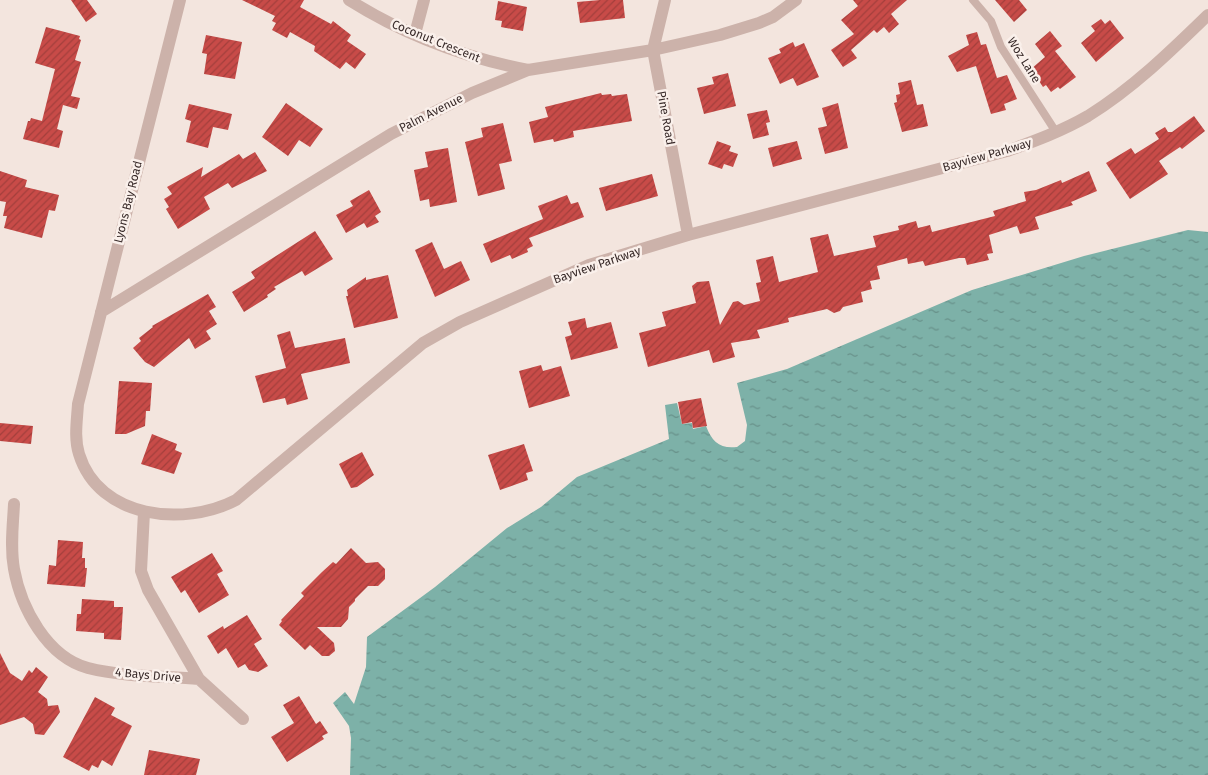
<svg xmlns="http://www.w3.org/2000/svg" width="1208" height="775" viewBox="0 0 1208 775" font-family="'Fira Sans',sans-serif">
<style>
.water{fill:url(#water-ripples)}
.building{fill:url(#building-hatch)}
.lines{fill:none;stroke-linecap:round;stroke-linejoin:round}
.lane{stroke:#ccb2aa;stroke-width:8}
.street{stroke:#ccb2aa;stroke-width:12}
.labels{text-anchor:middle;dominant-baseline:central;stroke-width:5;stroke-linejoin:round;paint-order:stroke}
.street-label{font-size:12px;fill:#392b2a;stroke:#faf0eb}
</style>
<defs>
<pattern id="water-ripples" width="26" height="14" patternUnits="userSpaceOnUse" patternTransform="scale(1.25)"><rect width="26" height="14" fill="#7db1a8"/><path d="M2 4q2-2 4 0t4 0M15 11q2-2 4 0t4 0" fill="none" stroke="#679089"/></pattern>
<pattern id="building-hatch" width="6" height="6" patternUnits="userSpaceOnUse" patternTransform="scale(1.25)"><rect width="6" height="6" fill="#c84b48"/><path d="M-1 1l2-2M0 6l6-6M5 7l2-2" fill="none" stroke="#a33f3c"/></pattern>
</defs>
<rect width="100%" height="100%" fill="#f3e5de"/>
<path class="water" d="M1188,230l20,2v543h-858l1,-37 -2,-12 -16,-23 12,-11 9,12 12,-37 1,-30 68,-50 72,-59 34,-21 36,-30 92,-38 -4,-34 12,-2 5,21 10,-1 1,6 13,-3c6,16 14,23 31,21l8,-6 2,-16 -10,-42 50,-14 185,-79 112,-34z"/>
<path class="building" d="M71,0h16l10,14 -11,8z
M242,0h62l-4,7 31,17 2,-3 18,14 -4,6 19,13 -11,15 -9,-7 -6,7 -26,-18 1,-5 -25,-14 -3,6 -15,-8 4,-7 -4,-2 3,-5z
M600,0h23l2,18 -45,5 -3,-21z
M853,0h54l-16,14 8,10 -10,9 -5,-6 -7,6 -3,-3 -23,20 6,8 -14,9 -12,-17 23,-16 -13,-14 17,-14z
M995,0h24l8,10 -13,12z
M498,1l29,6 -4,24 -22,-4 1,-6 -7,-1z
M1101,19l4,5 5,-4 14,18 -28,24 -15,-19 14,-12 -4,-5z
M46,27l34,9 -1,3 2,1 -6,20 6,2 -10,34 9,2 -3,11 -14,-4 -6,24 6,2 -4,17 -36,-9 5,-18h2l1,-3 11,3 13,-52 -20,-6z
M1050,31l12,15 -7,5 21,26 -16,12 -2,-2 -7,5 -5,-7 -3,2 -12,-18 14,-12 -10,-13z
M977,32l4,13 5,-1 11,34 10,-3 10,24 -13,5 2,6 -15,4 -15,-48 -19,6 -9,-16 21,-11 -3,-10z
M206,35l36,7 -7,37 -31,-5 3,-20 -5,-1z
M793,42l2,5 9,-4 15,34 -22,9 -4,-8 -13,6 -12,-26 13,-5 -2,-4z
M728,73l8,33 -32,8 -7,-26 17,-4 -2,-7z
M911,80l6,25 6,-1 5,22 -26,6 -8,-29 3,-1 -1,-7 4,-1 -2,-11z
M601,93l1,2 9,-1 1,2 15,-2 5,27 -59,10 1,6 -20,5 -1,-3 -19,4 -5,-21 19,-5 -3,-10z
M286,103l37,26 -13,18 -11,-7 -11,16 -26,-19z
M838,103l10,45 -23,6 -7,-26 9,-2 -5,-18z
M189,104l43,10 -4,16 -15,-3 -5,21 -22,-6 5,-21 -6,-2z
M767,110l3,12 -4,1 3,12 -16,4 -6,-25z
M1194,116l11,15 -23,18 -2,-2 -21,14 9,13 -38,25 -24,-36 25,-15 4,6 24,-15 -4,-6 10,-6 3,5h4z
M503,123l9,38 -13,3 6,25 -27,7 -13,-54 18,-5 -2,-9z
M717,141l14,5 -2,5 9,3 -5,13 -9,-3 -2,5 -14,-5z
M797,141l5,18 -29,8 -5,-19z
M448,148l9,54 -27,5 -1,-8 -9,2 -6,-31 14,-3 -3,-15z
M255,152l12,19 -35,17 -4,-5 -24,14 6,12 -32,20 -12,-20 3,-2 -5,-8 8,-5 -5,-7 36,-20 -2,10 38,-23 4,5z
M0,171l27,9 -2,7 34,8 -4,16 -6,-1 -7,28 -38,-10 3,-12h-4l3,-14 -6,-1z
M1089,171l8,20 -26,11 2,3 -38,12 4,12 -19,5 -3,-8 -28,9 4,18 -6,1 2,6 -22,5 -2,-7h-6l-34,8 -2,-5 -15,3 -1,-6 -30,8 3,13 -10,2 2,8 -11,3 2,10 -20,5 -3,4 -6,2 -7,-4 -39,9 1,4 -32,8 3,8 -29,5 4,14 -22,6 -4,-13 -61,17 -9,-34 27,-7 -4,-14 34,-9 -4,-17 5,-4 12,-1 11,44 13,-23 5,-1 6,4 16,-4 -4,-18 5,-1 -5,-22 17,-4 6,26 39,-10 -8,-34 18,-4 6,22 42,-9 -3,-11 26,-6 -1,-4 18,-5 2,7 12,-3 2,7 63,-16 -2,-5 33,-10 -2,-9 12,-2 25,-10 1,3z
M652,174l6,22 -52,15 -7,-23z
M369,190l12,22 -6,4 4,6 -12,6 -3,-5 -18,10 -10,-18 17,-9 -3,-5z
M567,195l4,9 7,-2 6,15 -55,21 4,8 -6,3 1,3 -16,7 -2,-4 -19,8 -8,-19 60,-25 -5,-13z
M315,231l18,28 -28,17 -3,-5 -28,16 2,2 -9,6 1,2 -24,15 -12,-20 23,-14 -4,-6z
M432,242l12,27 17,-8 9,19 -35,17 -20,-47z
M388,275l10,43 -44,10 -8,-32h2l-1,-6 19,-13v3z
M208,294l8,13 -7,4 8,13 -11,7 5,8 -16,10 -6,-11 -35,29 -9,-5 -12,-14 8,-7 -2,-3 14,-11 -1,-1z
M585,318l2,10 24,-6 7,26 -47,12 -6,-23 7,-2 -4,-13z
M290,331l5,17 50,-10 5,25 -49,11 7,25 -21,6 -2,-7 -22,5 -8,-27 31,-8 -9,-33z
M541,365l2,6 18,-5 9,30 -41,12 -10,-37z
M119,381l33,2 -2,28h-4l-1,15 -19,8h-11z
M701,398l6,28 -14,2 -1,-6 -10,2 -4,-22z
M0,423l33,3 -2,18 -31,-3z
M152,434l25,10 -2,6 7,3 -8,21 -33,-10z
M524,444l9,27 -7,2 2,7 -28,10 -12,-35z
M362,452l12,23 -17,12 -6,1 -12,-24z
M58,540l25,2 -1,16h3v10h2l-2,19 -38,-3 2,-19 7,1z
M351,548l15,15 12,-1 7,7v10l-7,7h-10l-13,13v2l-6,6 -1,12 -7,8h-24l17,16 1,8 -6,5h-7l-12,-11 -5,5 -26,-25 3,-4 -1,-1 23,-24 -3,-3 21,-21 11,-10 3,2z
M212,553l11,18 -6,3 12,21 -30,18 -14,-23 -4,3 -10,-16z
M82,599l32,2v6h9l-2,33 -17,-1v-6l-28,-2 1,-17h4z
M247,615l15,24 -8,5 14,22 -10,6 -9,-2 -4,-6 -7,4 -12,-20 -8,6 -11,-18 16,-10 1,3z
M0,653l10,20 12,8 7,-11 3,3 4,-6 12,10 -10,15 9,7 1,7 10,-1 2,7 -16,23 -9,-1 -2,-10 -9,-7 -24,8z
M299,696l17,28 4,-3 8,12 -6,3 2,3 -37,23 -16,-25 23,-14 -11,-18z
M95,697l20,11 -4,7 21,11 -20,40 -10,-6 -4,8 -6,-3 -3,6 -26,-14z
M149,750l51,9 -4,16h-52z"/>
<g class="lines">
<path class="lane" d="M973,0l18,21 10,26 55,85"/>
<path class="street" d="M180,0l-102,404c-1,17 -4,34 1,50 20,65 105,73 157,46l187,-157 37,-21 129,-57 99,-30 319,-84c28,-10 55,-20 81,-35 44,-27 83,-65 120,-101
M349,0c54,34 117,58 179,70
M665,0l-12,50 35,185
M415,34l9,-34
M101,312l290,-178 81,-41 56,-23 125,-20 67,-15 39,-12 14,-6 23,-17
M14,504c-1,21 -4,43 0,65 7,39 33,88 74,99 35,9 75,8 111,11
M144,512l-3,59 7,19 51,89 44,40"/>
</g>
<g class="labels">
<g class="street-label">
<text transform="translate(436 41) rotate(22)">Coconut Crescent</text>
<text transform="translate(1024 60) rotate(58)">Woz Lane</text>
<text transform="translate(431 113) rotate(-27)">Palm Avenue</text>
<text transform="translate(666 118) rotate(80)">Pine Road</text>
<text transform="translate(987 155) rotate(-16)">Bayview Parkway</text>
<text transform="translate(128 202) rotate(-76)">Lyons Bay Road</text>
<text transform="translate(597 265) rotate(-19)">Bayview Parkway</text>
<text transform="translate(148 675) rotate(5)">4 Bays Drive</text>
</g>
</g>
</svg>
